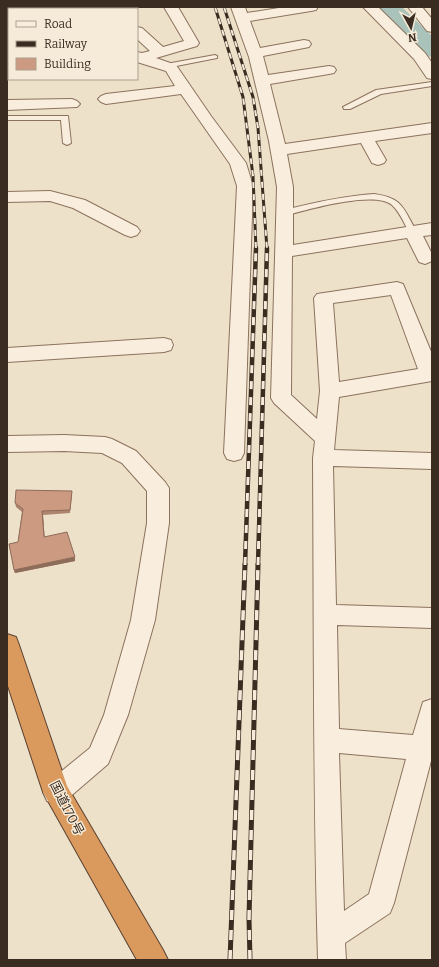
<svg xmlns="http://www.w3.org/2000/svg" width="439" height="967" viewBox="0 0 439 967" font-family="Bitter,'Noto Sans JP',serif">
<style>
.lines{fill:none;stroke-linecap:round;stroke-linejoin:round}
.river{fill:#aac3ba;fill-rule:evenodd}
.lane-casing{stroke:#8b725e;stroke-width:2}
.street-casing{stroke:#8b725e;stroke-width:2}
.highway-casing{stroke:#594132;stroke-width:2}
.lane{fill:#f9eedd;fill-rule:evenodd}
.street{fill:#f9eedd;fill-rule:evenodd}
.highway{fill:#da9a5d;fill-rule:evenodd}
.rail-far2-casing{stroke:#3b2c21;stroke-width:3}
.rail-far1-casing{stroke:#3b2c21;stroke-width:4.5}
.rail-casing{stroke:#3b2c21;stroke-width:5}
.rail-far2{stroke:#f6ebd9;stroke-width:2;stroke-dasharray:6;stroke-linecap:butt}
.rail-far1{stroke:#f6ebd9;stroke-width:3;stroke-dasharray:8;stroke-linecap:butt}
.rail{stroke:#f6ebd9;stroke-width:3.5;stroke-dasharray:10;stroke-linecap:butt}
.wall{fill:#af846e}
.shaded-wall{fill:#8e6c5a}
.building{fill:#cb9a80;stroke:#8e6c5a}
.labels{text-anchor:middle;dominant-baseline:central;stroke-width:3;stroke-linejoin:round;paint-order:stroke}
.near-street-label{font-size:13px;fill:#3b2c21;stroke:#f6ebd9}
</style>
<rect width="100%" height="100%" fill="#eee1c9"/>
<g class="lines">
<path class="river" d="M377,7h25l30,29v21l-9,-2z"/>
<defs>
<path id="lane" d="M215,55l2,1v2l-51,10 -3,-2 3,-2z
M432,82v4l-51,8 -31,15h-6l-1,-2 33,-17z
M7,116h61l3,27 -4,2 -4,-2 -2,-23h-54z
M374,194c30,4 29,15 43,38l-1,2h-6c-5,-9 -10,-22 -18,-29 -18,-15 -86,5 -108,11l-4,-3 1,-2c31,-8 61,-15 93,-17z"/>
<path id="street" d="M63,7h18l1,2h-18z
M111,7h14l1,2h-14z
M164,7h14l21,36 -2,3 -41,12 20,7 35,51 35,47 7,23 -9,267 -3,6 -7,2 -7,-2 -3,-6 13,-267 -7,-22 -49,-70 -75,10 -5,-2 -3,-3 3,-3 5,-2 69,-8 -9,-15 -29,-9v-10l5,1 8,-2 -13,-12v-12l5,1 21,19 21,-6z
M231,7h14l2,6 38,-6h33l-2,3 -5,1 -61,10 10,27 44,-8 5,1 2,3 -2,3 -5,1 -41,8 5,19 61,-9 5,1 2,3 -2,3 -5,1 -59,10 15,60 147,-21v10l-57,8 11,19 -2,3 -6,2 -6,-2 -11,-20 -74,11 6,33v58l139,-22v12l-9,1 9,18v7l-7,3 -6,-2 -12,-24 -115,18 -1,139 26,24 3,-28 -6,-93 3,-4 80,-12 6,2 29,70v27l-93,16 -5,53 98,3v16l-99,-3 3,139 96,3v20l-95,-3 2,104 74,6 10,-33 9,-3v58l-38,146 -4,10 -45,30 1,17h-28c-5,-168 -4,-335 -5,-502l2,-17 -41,-38 -3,-5 6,-211 -8,-46 -20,-84zM391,295l27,74 -79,13 -6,-79zM339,753l67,6 -37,135 -25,17z
M363,7h15l47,46 7,10v16l-5,-1 -13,-19z
M408,7h14l10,12v13l-5,-1z
M72,99l5,2 3,3 -3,3 -70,3v-10z
M50,191l35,9 52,27 3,4 -3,4 -6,2 -6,-2 -52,-27 -23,-7 -43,1v-10z
M164,338l7,2 2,5 -2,5 -7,2 -157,10v-14z
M64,435l41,2 7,2 24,12 29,31 4,6v35l-14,97 -27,95 -20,49 -43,37 -9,4 -9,-4 -4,-9 4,-9 43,-35 14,-33 27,-95 16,-97v-32l-25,-28 -20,-10 -38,-2 -57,1v-16z"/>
<path id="highway" d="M7,634l9,3 3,8 48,141 96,164 5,10h-31l-94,-168 -36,-109z"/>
</defs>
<use href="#lane" class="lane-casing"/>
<use href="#street" class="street-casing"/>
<use href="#highway" class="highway-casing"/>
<use href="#lane" class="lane"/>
<use href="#street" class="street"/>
<use href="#highway" class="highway"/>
<defs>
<path id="rail-far2" d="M215,7l28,90 10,79 3,73
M224,7l29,90 5,31 9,121"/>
<path id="rail-far1" d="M245,565l11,-317
M258,565l9,-317"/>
<path id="rail" d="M230,960l15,-396
M250,960l-1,-42 9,-354"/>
</defs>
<use href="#rail-far2" class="rail-far2-casing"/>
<use href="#rail-far1" class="rail-far1-casing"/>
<use href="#rail" class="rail-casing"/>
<use href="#rail-far2" class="rail-far2"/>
<use href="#rail-far1" class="rail-far1"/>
<use href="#rail" class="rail"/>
</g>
<path class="wall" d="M72,491v4l-2,18 -27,2 1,22 31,24 -60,12 -1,-3 8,-58 -6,-5 -1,-4z"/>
<path class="shaded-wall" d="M42,511l1,4 2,26 -1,-4z
M75,557v4l-60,12 -1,-3z"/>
<path class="building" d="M16,490l56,1 -2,19 -28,1 2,26 23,-5 8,25 -61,13 -5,-26 9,-2 5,-33 -8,-6z"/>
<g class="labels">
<g class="near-street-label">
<text transform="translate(67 808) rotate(63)">国道170号</text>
</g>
</g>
<rect width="439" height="967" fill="none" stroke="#3b2c21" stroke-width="16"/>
<rect x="8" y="8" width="130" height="72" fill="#f6ebd9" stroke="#ab9f8f"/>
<rect x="16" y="21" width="20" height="6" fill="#f9eedd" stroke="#ab9f8f"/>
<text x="44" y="28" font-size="12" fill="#3b2c21">Road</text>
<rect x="16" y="41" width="20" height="6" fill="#3b2c21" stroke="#ab9f8f"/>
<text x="44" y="48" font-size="12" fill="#3b2c21">Railway</text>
<rect x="16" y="58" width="20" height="12" fill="#cb9a80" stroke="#ab9f8f"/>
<text x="44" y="68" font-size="12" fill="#3b2c21">Building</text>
<g transform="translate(411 28) rotate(172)" stroke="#f6ebd9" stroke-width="3" paint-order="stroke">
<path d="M0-3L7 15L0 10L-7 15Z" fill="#3b2c21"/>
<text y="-6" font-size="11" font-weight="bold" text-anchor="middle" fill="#3b2c21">N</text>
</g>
</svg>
